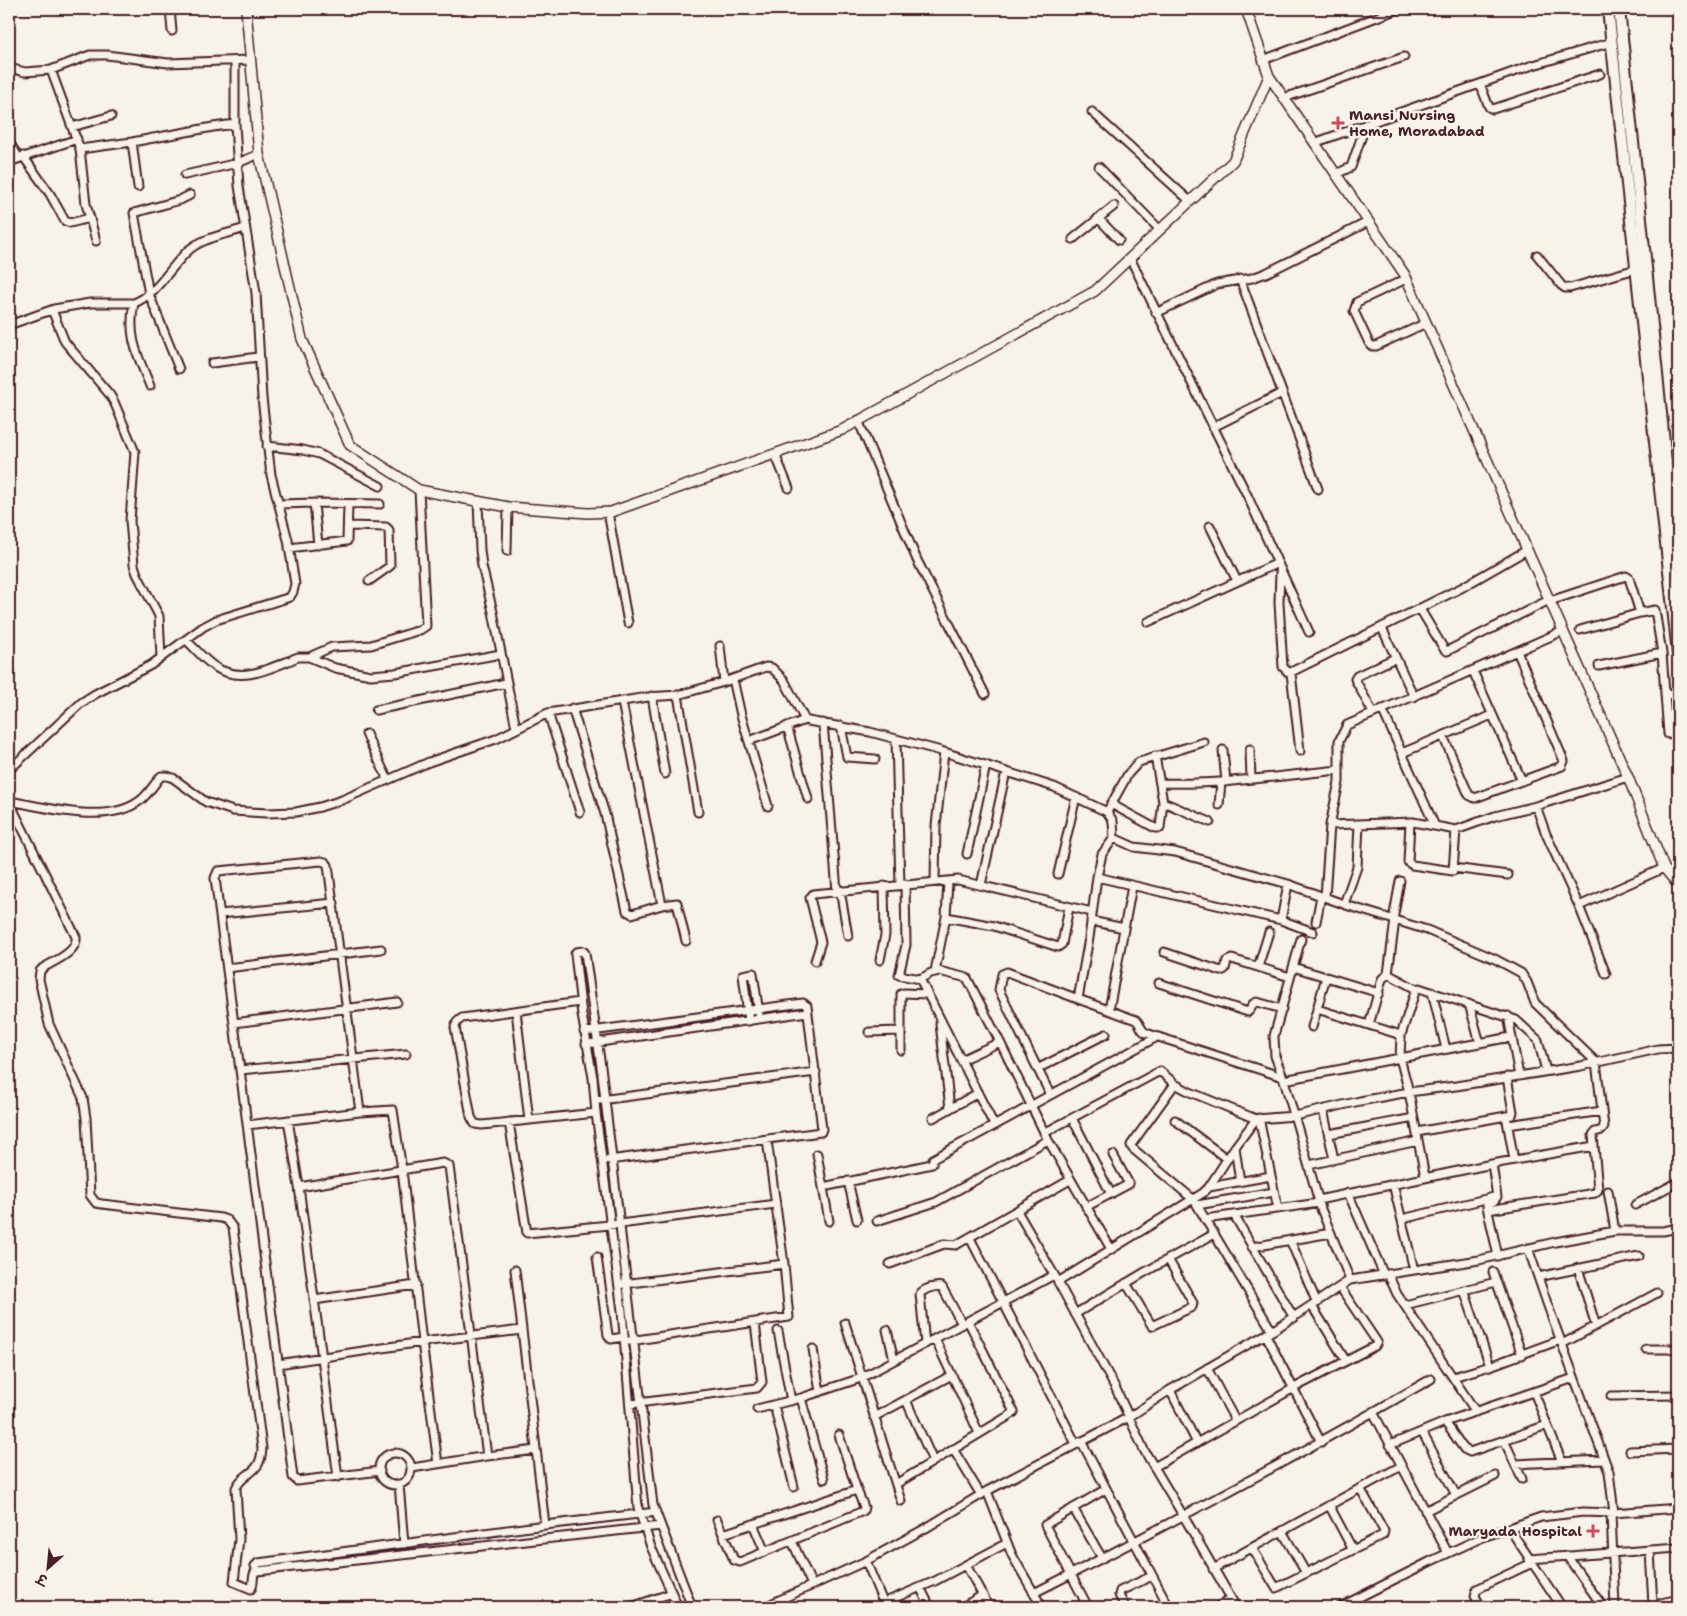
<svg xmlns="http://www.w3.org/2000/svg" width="1687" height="1616" viewBox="0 0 1687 1616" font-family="'Shantell Sans','Playpen Sans Deva',sans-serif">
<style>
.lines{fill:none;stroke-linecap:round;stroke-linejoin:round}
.minor-casing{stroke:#4a1f2b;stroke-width:11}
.tertiary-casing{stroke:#4a1f2b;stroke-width:12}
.primary-casing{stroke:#4a1f2b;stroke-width:14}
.minor{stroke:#f7f3e8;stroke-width:7}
.tertiary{stroke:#f7f3e8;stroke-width:9}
.primary{stroke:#f7f3e8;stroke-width:10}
.poi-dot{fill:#d1495b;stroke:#f7f3e8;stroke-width:2}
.labels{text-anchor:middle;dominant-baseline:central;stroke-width:5;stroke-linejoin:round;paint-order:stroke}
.poi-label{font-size:14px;font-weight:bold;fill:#4a1f2b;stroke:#f7f3e8;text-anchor:start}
</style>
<rect width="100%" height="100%" fill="#f7f3e8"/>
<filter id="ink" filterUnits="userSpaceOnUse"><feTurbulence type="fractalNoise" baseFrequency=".02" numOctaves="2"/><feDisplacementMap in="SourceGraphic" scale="10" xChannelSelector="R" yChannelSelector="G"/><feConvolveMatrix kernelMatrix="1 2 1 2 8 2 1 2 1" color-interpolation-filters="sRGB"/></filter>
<g filter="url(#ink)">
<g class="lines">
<defs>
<path id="minor" d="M170,9l2,22
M1263,60l135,-51
M9,68l16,4 26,-2 39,-15h17l61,8 82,-3
M51,70l29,79 6,55 10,37
M1480,84l9,23 4,2 107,-35
M1284,98l120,-41
M1092,112l98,89
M72,127l39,-11
M9,142l10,16
M132,142l6,45
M1314,143l216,-77 82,-24
M80,149l52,-7 81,-15 22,-3
M23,156l27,38 15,27 5,2 20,-5
M9,162l68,-23
M1099,167l61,63
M1336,174l15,-7 15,-43
M185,175l53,-12 21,-9
M1098,218l21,22
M1073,239l41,-33
M1537,255l24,30 4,3h5l66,-19
M1130,258l118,239 61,135
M1240,279l78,210
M1406,279l-49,23 -3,9 15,32 3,3h4l50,-23
M134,303c-7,34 4,53 16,83
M1156,313l61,-29 35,-6 14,-5 102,-51
M9,325l45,-16
M212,363l46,-6
M179,369l-30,-75 -15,-81 46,-13 10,-5
M858,420l59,140 68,134
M1213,427l69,-34
M267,446l36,4 16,4 61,32
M775,454l14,34
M478,501l2,49 2,16 11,46 23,116
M314,503l4,42
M279,504l35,-1 66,1
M608,512l20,111
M348,526l38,1 3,3 1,36 -21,15
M1210,526l27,55
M289,548l58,-7 1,-37
M507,551l1,-44
M1280,572l-1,31 4,64 6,6 172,-85 66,-38
M1550,601l76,-25 3,2 11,35
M1420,609l24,40 3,2 102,-51
M1148,622l130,-59
M1382,628l32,69
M1580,630l60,-17 15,-3 7,43 6,81
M186,640c9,8 18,20 29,27 27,17 56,1 83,-10h11l26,11 36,7 24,-2 106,-19
M720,646l4,36
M309,657l23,-10 39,-2 49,-15 6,-4 -7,-136
M161,658l-2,-42 -22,-42 -3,-9 -4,-44 5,-69 -20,-48 -5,-9 -45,-53 -13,-32 2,-1 36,-6h44c24,-9 37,-38 56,-54 15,-12 38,-15 55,-21
M1599,666l63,-13
M1473,671l49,110
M1291,673l9,78
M733,679l8,36 27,91
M678,695l20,117
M1666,695l12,-2
M652,696l13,78
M622,702l40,203
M572,708l33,106 22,97 5,3 30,-9 15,-2 9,38
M1382,709l53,117
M376,710l130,-27
M548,713l32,99
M1373,713l-18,-34 2,-3 38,-18
M823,723l14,168
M787,726l21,73
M841,726l6,31 28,2
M366,734l22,46
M1443,736l26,59 6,3 87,-32 2,-5 -47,-110
M896,739l4,146
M749,741l56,-21
M1250,749l1,30
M1223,750l3,32
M1402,753l90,-38
M9,770l72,-67 14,-9 56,-29 52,-38 13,-7 68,-21 6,-2 3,-5 2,-8 -7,-44 -17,-65 -9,-77 -6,-105 -17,-107 -4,-62v-63
M1160,783c60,2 119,-7 179,-13
M9,801c37,6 96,24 129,1 9,-5 16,-18 23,-26h6l6,2 33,24 27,9 34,2 29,-1 24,-5 22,-7 87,-38 67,-23 52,-26 100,-16 30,-2 46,-13 42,-15 6,1 12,12 21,40 3,1 62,11 71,19 113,36 53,25 6,9 1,17 20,9 41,5 113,32 61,22 78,24 68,29 26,14 6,9 8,21 61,59 8,65 -2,3 -7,2 -2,3 5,55 -3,3 -107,17
M9,801l67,136c2,15 -22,24 -33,31l-3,3 -1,8 10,45 34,74 3,20 4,77 6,8 6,1 119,14 6,2 6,8 29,220c-1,28 -19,23 -26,40l3,51 -5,43 17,7c4,-6 0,-12 5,-19
M1163,802l47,20
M1111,804l44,24h5l3,-26 -8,-46
M1219,805l2,-23
M1536,806l10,28 33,72 27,68
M1107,812l21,-38 11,-12 65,-20
M1410,822l-2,40 4,3 41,6 3,-41
M1330,825l9,-43v-41l8,-16 216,-94
M967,854l19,-89
M1453,868l55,7
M1058,874l18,-77
M1097,877l184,43 32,12
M935,881l1,-55 8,-74
M905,884l1,61 -7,30 21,4 11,-6 8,-2 28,7 33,64 48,98 63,109
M981,885l25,-113
M840,890l8,46
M1325,897l5,-72 83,-3 43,8 39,-14 41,-10 92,-29
M1344,904l13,-37 2,-43
M1579,906l85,-38
M220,914l114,-11
M946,917l48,9 64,21 4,-3 7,-37
M1281,920l7,-36
M1393,920l7,-39
M1091,921l33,7
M1316,922l5,-26
M1301,939l-27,97 1,20 9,24 37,129 29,71 129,-20 76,-18 60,-11h48l15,-3
M1164,952l57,19 4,-2 2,-8 5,-2 58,18
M880,960l5,-25 -1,-49
M815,961l6,-19 -11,-44 3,-4 145,-14 134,32
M1258,967l11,-35
M1293,967l86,26
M227,968l154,-19
M935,971l11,-54 2,-36
M1388,974l28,15
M920,979l74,146
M1159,983l89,29 5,-8 4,-2 25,7
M1432,992l14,57
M1078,999l58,21c5,4 4,10 10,13l137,44
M580,1002l-118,16 -5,4 -2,5 16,90 4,7 7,1 114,-12
M1469,1004l11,39
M1317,1009l84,26
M1109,1010l23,-124
M516,1011l13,109
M1508,1016l11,60
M749,1021l-6,-46 10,-2 6,40
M234,1023l163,-21
M940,1024l10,84
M1369,1025l13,-46 6,-5 7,-54
M1312,1027l14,-50
M584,1032l219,-29 4,3 15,123 -1,3 -212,28
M869,1032l32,-1
M586,1044l221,-32
M901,1050v-56l3,-1 23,1
M961,1060l39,-18
M1037,1069l69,-35
M240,1070l166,-16
M1284,1080l227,-43
M1175,1084l-44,61 1,3 62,52 78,131
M1050,1094l-51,-104 3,-16 5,-2 71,27 11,-61 8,-61 5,-23 12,-16
M600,1100l216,-28
M1323,1110l11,49
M360,1112l-32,-247 -3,-3 -4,-1 -103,10 -3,7 78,599 4,4 83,-10
M933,1118l45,-25
M1072,1118l39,76
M1259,1118l19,91
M288,1120l11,67 39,290
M1175,1120l52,39
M1507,1121l7,39
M509,1122l18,111 93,-9 156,-20
M247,1125l113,-13 33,-2 9,60 20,172 16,122
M1508,1125l94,-14
M1417,1132l95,-17 1,-3 -6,-35
M1044,1133l116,-62 15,13 15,8 66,27
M1329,1134l85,-16
M1235,1147l5,35
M817,1154l12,67
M1492,1164l5,33 -3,4 -7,3v3l11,49
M1309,1165l109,-24
M1425,1177l-16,-85 -9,-34 1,-23 15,-46 3,-1 97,32 22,20 8,31
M848,1181l9,39
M1393,1184l21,86
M299,1187l144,-24 6,3 38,290
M823,1187l109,-23 1,-5 224,-122
M1209,1187l62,-11
M1608,1191l7,40
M1348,1193l36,82
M1318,1200l174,-36 102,-18
M1197,1205l77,-13
M1635,1205l43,-23
M1086,1207l43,-23 -16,-29
M1017,1211l39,67
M1234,1215l60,103
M1205,1219l114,-16
M1402,1219l92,-22
M877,1221l59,-19 112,-62
M970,1238l106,206
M1290,1240l27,63
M1252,1247l79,-14
M1528,1248l20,58 61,166 5,41
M597,1257l11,78 3,4 13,-2
M890,1264l54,-20 12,1 114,-65
M1578,1268l18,58
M515,1270l30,255
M1493,1272l29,83
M1388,1274l9,20 79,118
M1538,1277l101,-21
M1126,1283l26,43 40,-19 1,-4 -25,-44
M623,1284l161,-20
M1464,1290l26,76
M314,1300l102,-15
M1405,1305l91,-23
M1312,1306l34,55
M1075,1314l70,-42 69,-38
M845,1323l56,178
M887,1330l7,30
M778,1331l13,70
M1266,1335l55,107
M935,1339l44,94
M630,1341l159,-24 -5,-53 -17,-124
M925,1344l-5,-50c3,-5 17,-9 22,-7l20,37
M1562,1344l95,-51
M813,1349l7,43
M1646,1349h32
M278,1364l144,-22 100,-12
M1207,1368l28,52
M1453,1377l37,-11 70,-26
M1170,1390l27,53
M1534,1392l28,70
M1611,1396l67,-1
M801,1398l23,81
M906,1400l27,61
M630,1404l127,-16 5,-6 -7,-59
M774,1405l20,82
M757,1409l44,-11 60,-20 193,-103
M1373,1412l75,141
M874,1417l78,-42
M1445,1422l19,27 6,3 77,-27
M1422,1432l34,63
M1504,1440l18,39
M1081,1441l88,166
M1390,1445l55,-23 129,-44
M953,1449l28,46
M1630,1451l48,-2
M379 1469a16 16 0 1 1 32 0a16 16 0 1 1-32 0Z
M1515,1464l89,-4
M1154,1467l140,-79 81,-42 2,-4 -37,-55
M412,1468l75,-12 49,-6
M399,1484l5,60
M896,1484l116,-70 2,-2 -46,-91
M1329,1505l24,45
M1073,1508l29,50
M1425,1511l70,-35
M656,1512l-111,13 -287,38 -3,3 3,5 403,-45
M1611,1513l4,94
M717,1520l17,40 6,2 123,-51 1,-4 -7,-17 -18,-55
M753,1524l12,28
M1509,1528l53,79
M1282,1531l24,42
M723,1534l134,-44
M792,1541l20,44
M1252,1548l24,40 107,-53 1,-4 -24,-43
M1650,1550l3,56
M1567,1556l36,51
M1529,1559l149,-11
M866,1561l19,46
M966,1565l23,42
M1213,1569l188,-103
M920,1587l10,20
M1034,1593c134,-68 267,-139 397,-214
M883,1603l52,-22 72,-38
M631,1607l41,-14
M678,1607l-27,-60 -13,-39 -16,-197 -26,-198 -3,-35 -11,-63 -7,-61 1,-2 7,-1 2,2 17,121 51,431 39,102
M764,1607l102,-46 60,-33 61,-37
M962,1607l21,-12
M1042,1607l-30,-52 -25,-64 142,-74 41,-27 84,-49 18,-10 78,-51
M1088,1607l-43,-82 61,-36
M1125,1607l-6,-12 1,-4 32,-15
M1217,1607l14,-8
M1236,1607l-49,-85 -43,-72 -28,-61 -58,-107 145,-89 6,-6 26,-40 21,-28 39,-3 65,-15 49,-9 47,-6 125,-20 77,-17 20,-1
M1340,1607l89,-45 54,-25 58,-20 42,-5 31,1 64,-5
M1481,1607l-6,-11 2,-7 55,-26
M1647,1607l31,-8"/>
<path id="tertiary" d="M246,9l13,145 43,185 48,106 69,45 89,17 80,6 23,-1 231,-82 253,-139 138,-130 36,-85
M1246,9l23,67 136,199 223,502 36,91 14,17"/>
<path id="primary" d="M1608,9l70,645
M1619,9c16,154 33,308 48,462 3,31 8,62 11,94"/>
</defs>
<use href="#minor" class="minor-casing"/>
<use href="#tertiary" class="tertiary-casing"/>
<use href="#primary" class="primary-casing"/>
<use href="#minor" class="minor"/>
<use href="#tertiary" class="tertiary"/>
<use href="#primary" class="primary"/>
</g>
</g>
<g class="poi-dot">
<path d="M1335.5 115.5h5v5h5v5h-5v5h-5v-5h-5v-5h5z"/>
<path d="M1590.5 1523.5h5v5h5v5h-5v5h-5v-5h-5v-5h5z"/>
</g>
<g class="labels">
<g class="poi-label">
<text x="1349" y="115">Mansi Nursing<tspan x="1349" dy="16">Home, Moradabad</tspan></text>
<text x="1582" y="1531" text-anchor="end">Maryada Hospital</text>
</g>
</g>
<rect width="1687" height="1616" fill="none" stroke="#f7f3e8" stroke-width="30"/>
<rect x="15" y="15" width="1657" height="1586" fill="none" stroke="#4a1f2b" stroke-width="2" filter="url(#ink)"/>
<g transform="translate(48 1568) rotate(207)" stroke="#f7f3e8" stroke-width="4" paint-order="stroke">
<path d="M0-4L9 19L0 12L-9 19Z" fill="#4a1f2b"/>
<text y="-8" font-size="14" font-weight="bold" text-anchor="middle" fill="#4a1f2b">उ</text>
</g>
</svg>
